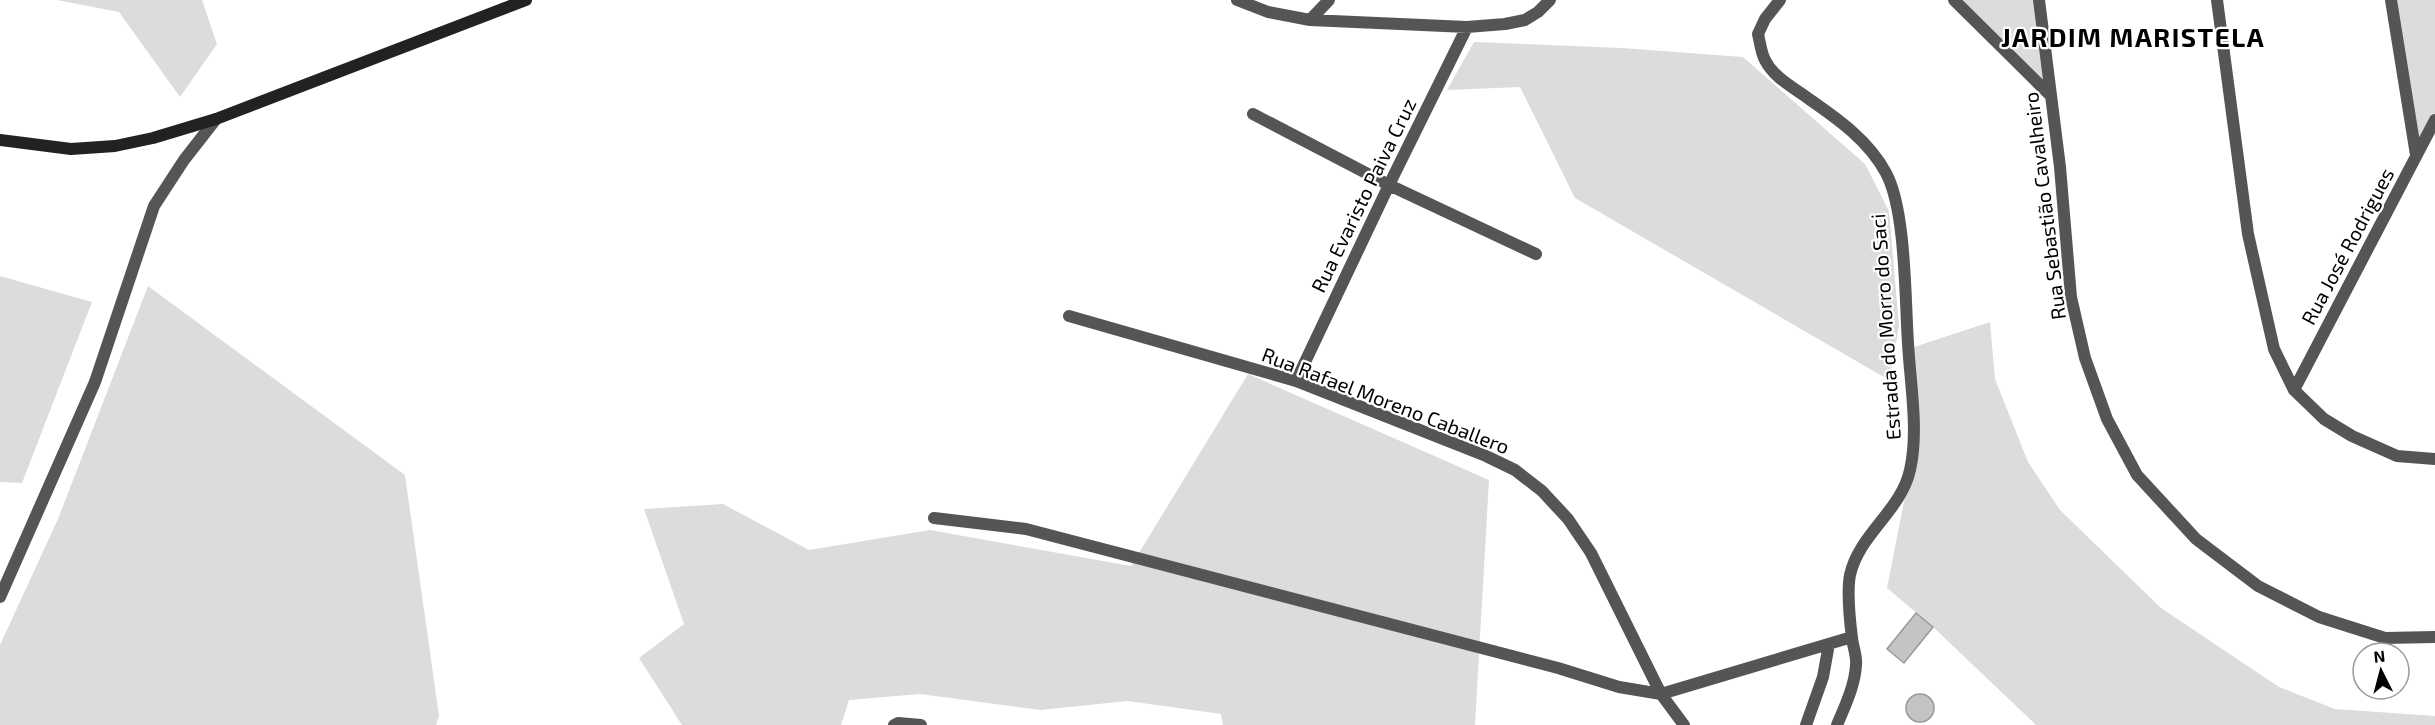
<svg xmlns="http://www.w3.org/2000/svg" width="2435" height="725" viewBox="0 0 2435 725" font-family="'Exo 2',sans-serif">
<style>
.green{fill:#dcdcdc}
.building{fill:#c4c4c4;stroke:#999;stroke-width:1.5}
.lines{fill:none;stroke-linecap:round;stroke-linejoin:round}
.minor{stroke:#555;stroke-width:12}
.secondary{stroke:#222;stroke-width:12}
.labels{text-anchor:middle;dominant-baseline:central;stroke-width:4.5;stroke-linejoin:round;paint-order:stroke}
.street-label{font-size:20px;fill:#000;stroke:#fff}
.district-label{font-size:26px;font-weight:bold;letter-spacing:1.5px;fill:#000;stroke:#fff}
</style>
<rect width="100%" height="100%" fill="#fff"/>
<path class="green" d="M57,0h145l15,44 -37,53 -61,-85z
M1964,0h75l11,95 -90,-91z
M2391,0h44v120l-19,35z
M1474,42l148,6 121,9 122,107 24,47 10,115 -10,54 -314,-182 -55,-111 -73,3z
M0,276l92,26 -70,181 -22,-1z
M148,286l257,189 34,241 -3,9h-436v-80l58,-126z
M1990,322l5,57 33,83 32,48 101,98 118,79 56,22 100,7v9h-399l-103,-98 -46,-39 23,-117 -2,-122z
M1248,374l241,106 -14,245h-252l-2,-11 -93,-13 -88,9 -120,-16 -71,6 -8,25h-159l-43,-67 45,-34 -40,-115 79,-5 86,46 121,-20 201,36z"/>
<path class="building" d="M1916,613l17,14 -29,36 -17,-14z
M1906 708a14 14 0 1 1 28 0a14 14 0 1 1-28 0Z"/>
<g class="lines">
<path class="minor" d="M1237,0l31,12 42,8 157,7 38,-3 20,-4 13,-8 12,-12
M1780,0l-15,19 -7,15c2,8 3,19 7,26 8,17 29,28 44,39 29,20 60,42 77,74 20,37 19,126 22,170 2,39 11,88 2,127 -9,41 -51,64 -60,105 -3,16 0,47 2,63 1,9 5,18 4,27 -1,20 -11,41 -19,60
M1954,0l96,95
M2039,0l21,167 11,130 14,61 22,61 30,56 59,64 62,47 61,31 66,21 50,-1
M2217,0l31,234 26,115 20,41 30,29 28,17 45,20 38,3
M2391,0l25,155
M1310,20l19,-20
M1253,114l136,71 147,69
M1069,316l227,65 190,75 29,14 27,21 26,28 23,34 70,141 23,31
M1296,381l93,-196 78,-158
M2294,390l141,-270
M934,518l92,11 532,139 61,19 42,7 191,-57
M0,597l95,-215 59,-176 30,-46 32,-41
M894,725l4,-2 23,2
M1806,725l17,-48 6,-33"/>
<path class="secondary" d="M0,140l71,9 44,-3 38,-8 63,-19 310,-119"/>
</g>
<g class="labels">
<g class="street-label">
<text transform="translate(1363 195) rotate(-64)">Rua Evaristo Paiva Cruz</text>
<text transform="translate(2044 206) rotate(-97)">Rua Sebastião Cavalheiro</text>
<text transform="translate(2347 246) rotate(-62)">Rua José Rodrigues</text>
<text transform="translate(1885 327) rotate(-94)">Estrada do Morro do Saci</text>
<text transform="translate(1386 400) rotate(21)">Rua Rafael Moreno Caballero</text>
</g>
<g class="district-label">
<text x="2133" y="36">JARDIM MARISTELA</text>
</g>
</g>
<g transform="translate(2381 671) rotate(354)"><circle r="28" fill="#ffffff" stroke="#999999" stroke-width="1.5"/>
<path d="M0-4.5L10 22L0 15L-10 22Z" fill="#000000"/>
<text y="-9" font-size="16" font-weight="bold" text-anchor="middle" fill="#000000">N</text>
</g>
</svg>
